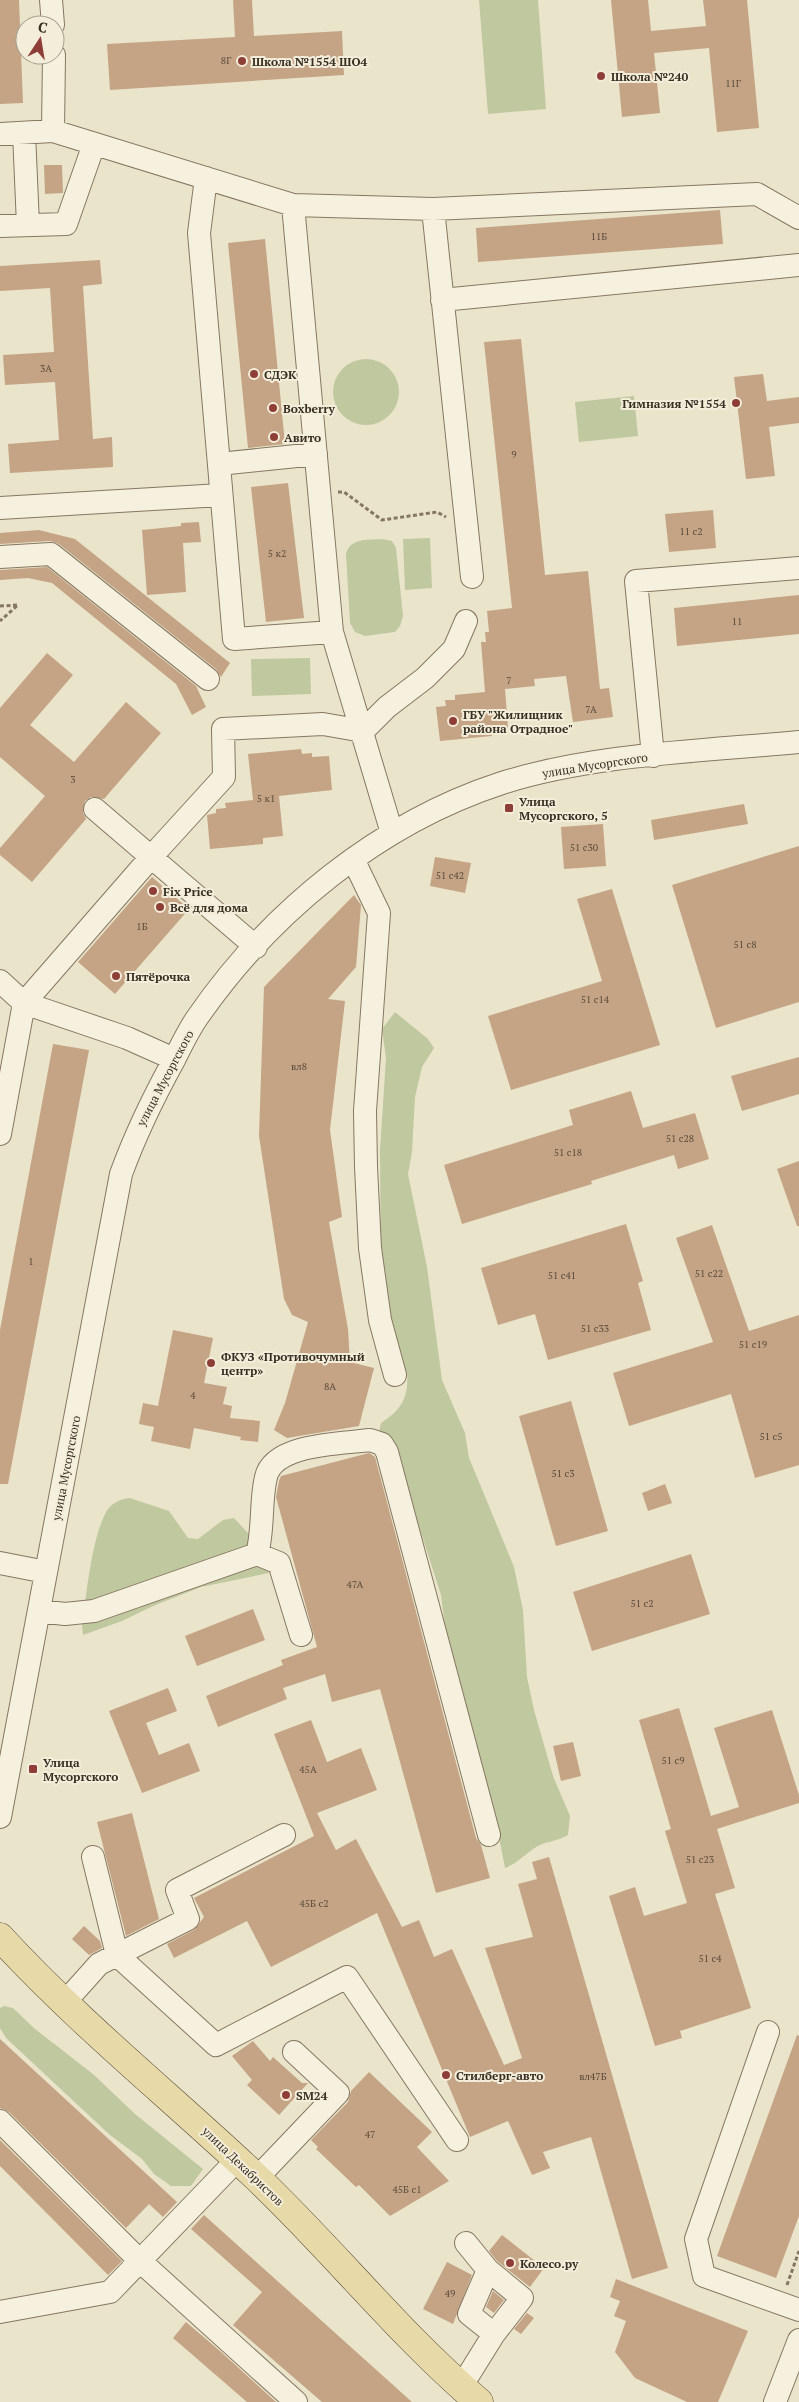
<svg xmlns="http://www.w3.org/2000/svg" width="799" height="2402" viewBox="0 0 799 2402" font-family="'PT Serif',serif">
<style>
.green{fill:#c0c8a0}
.building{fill:#c4a485}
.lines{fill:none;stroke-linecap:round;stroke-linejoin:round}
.minor-casing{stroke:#867761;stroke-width:24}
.major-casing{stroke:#544634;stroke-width:29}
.path{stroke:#867761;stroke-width:3;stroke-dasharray:4 2.5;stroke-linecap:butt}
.minor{stroke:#f6f1de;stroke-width:22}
.major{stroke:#e8d9a8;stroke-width:28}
.poi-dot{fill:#8e3e37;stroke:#f3edda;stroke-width:2}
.labels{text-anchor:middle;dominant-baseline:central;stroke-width:4;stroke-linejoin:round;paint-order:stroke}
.number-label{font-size:10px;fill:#5b4c3c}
.poi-label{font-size:12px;font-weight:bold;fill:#382f23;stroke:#f3edda;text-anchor:start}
.street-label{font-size:12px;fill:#382f23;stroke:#f3edda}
</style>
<rect width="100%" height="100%" fill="#eae4cb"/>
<path class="green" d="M479,0h59l8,109 -58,5z
M333 392a33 33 0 1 1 66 0a33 33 0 1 1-66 0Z
M634,396l4,40 -59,6 -4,-40z
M430,538l2,50 -27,2 -2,-51z
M382,539l10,2 4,7 7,68 -3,10 -5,6 -30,4 -10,-4 -5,-9 -4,-69c4,-16 21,-14 36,-15z
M310,658l1,36 -59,2 -1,-37z
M395,1012l33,27 6,9 -12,19 -7,30 -3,55 -4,22 19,93 15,113 23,53 4,25 8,19 37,90 9,43 4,67 7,33 19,66 17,40 -2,19c-10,6 -20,6 -30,11 -12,7 -20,17 -33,22l-11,-57 -45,-152 -8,-64 -41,-128 -21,-34 2,-10c20,-13 28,-25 26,-50l-22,-67 -4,-31 -1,-125 6,-92 -4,-29z
M130,1498l39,13 19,27 10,1 25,-19 11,-2 14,15 7,19 10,12 4,9 -68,14 -48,19 -31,15 -39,14 -1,-10c5,-33 9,-82 23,-111 4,-10 15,-15 25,-16z
M4,2006l9,2 22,21 58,45 42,40 68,55 -12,17h-20l-17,-12 -12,-15 -32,-24 -104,-97 -6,-10v-20z"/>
<path class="building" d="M0,0h19l4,103 -23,1z
M233,0h19l2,36 88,-5 2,44 -234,15 -3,-46 128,-7z
M611,0h37l3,31 55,-5 -3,-26h44l12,128 -42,4 -8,-84 -55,5 6,60 -38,4z
M44,165h18l1,28 -18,1z
M720,210l3,34 -245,18 -2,-34z
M265,239l20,205 -37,4 -20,-205z
M100,260l2,24 -19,2 10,153 19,-2 1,30 -103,6 -2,-29 51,-4 -4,-58 -50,3 -2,-30 51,-3 -4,-64 -50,3v-25z
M521,339l24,236 43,-4 12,118 9,-1 4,29 -40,5 -7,-46 -32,3 1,7 -30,3 3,39 -17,1 1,7 -52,5 -4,-34 10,-1 -1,-6h10v-5l30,-3 -4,-50h5l-1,-10h4l-2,-21 25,-3 -28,-266z
M763,374l4,27 32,-4v26l-30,4 6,49 -29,3 -12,-102z
M288,483l16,135 -38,4 -15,-135z
M713,510l3,38 -47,4 -4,-38z
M199,522l2,20 -18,1 3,49 -39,3 -5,-65 39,-4v-3z
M39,530l36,9 155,124 -9,14 -5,-8 -157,-125 -9,-3 -50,3v-11z
M47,567l149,119 10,21 -14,8 -16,-31 -124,-101 -24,-5 -28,2v-10z
M799,595v39l-122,12 -3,-38z
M47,653l26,22 -43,50 44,37 52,-60 35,31 -57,66 -13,-2 -6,4 -2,12 3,6 -54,63 -32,-27v-7l45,-52 -45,-39v-49z
M301,749l1,5 10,-1v4l17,-1 3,34 -53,6 4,40 -20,2v6l-53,5 -3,-34 9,-2v-4l10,-1 -1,-5 28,-3 -5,-46z
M744,804l4,20 -94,16 -3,-20z
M603,824l3,42 -42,3 -3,-42z
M799,846v156l-83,26 -44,-143z
M435,857l36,6 -6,30 -35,-7z
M152,877l37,32 -74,85 -37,-32z
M612,889l48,156 -149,45 -23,-74 114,-35 -25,-82z
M354,895l7,10 -5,62 -28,32 17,2 -15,129 12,87 -13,5 19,107 2,33 24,6 -15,58 -72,12 -13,-8 11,-27 23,-81 -16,-7 -8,-16 -25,-163 5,-149z
M53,1044l36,6 -81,434h-8v-154z
M799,1057v37l-57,17 -11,-35z
M631,1091l12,37 52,-15 14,46 -31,10 -4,-14 -83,26 1,3 -130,40 -18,-59 129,-40 -4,-15z
M799,1161v65h-2l-20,-57z
M626,1224l17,57 -5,2 13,47 -103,30 -13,-46 -37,11 -17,-57z
M712,1225l37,106 50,-16v150l-44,13 -24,-84 -102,32 -16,-53 100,-31 -37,-104z
M173,1330l40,8 -9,45 23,4 -4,17 9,2 -2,12 30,3 -2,21 -18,-2 1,-3 -47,-9 -4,21 -39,-8 3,-14 -15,-3 4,-21 15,3z
M571,1401l37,130 -52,15 -37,-130z
M369,1453l6,4 101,381 5,7 9,33 -54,15 -56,-204 -48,13 -7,-28 -42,14 4,11 -69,28 -12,-31 77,-31 -2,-5 36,-13 -41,-150 3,-16 2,-5z
M665,1484l7,19 -24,8 -6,-18z
M691,1554l19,60 -118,37 -19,-59z
M253,1609l12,31 -68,26 -12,-30z
M168,1688l9,23 -31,12 13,32 30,-12 11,28 -58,22 -33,-82z
M679,1708l32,108 28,-9 -25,-79 58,-18 27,85v8l-82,26 18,59 -20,6 36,114 -71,23 2,7 -27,8 -46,-150 26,-9 9,29 43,-13 -22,-72 6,-2 -32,-109z
M311,1720l16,42 34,-14 16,42 -60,23 19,37 20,-11 46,88 17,-7 15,37 18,-8 52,116 18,-7 -37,-110 48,-11 -15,-53 19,-5 -5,-17 17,-5 119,411 -36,11 -41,-142 -48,15 7,16 -18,7 -24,-54 -38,16 -93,-224 -106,54 -24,-46 -73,37 -7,-14 27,-14 10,-13 -10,-19 120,-62 -40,-102z
M573,1742l8,34 -20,5 -8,-35z
M132,1813l27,106 -33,17 -29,-114z
M84,1926l16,15 2,7 -13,7 -17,-16z
M797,2035l2,1v180l-23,62 -59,-22z
M0,2039l177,163 -14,15 -14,-13 -23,24 -117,-116 -9,-4z
M253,2041l17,20 3,-4 29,26h6l-29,32 -32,-30 5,-5 -20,-24z
M369,2072l63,60 -15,15 32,34 -59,35 -31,-31 -3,2 -40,-38 2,-2 -7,-7 37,-38 3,-11z
M0,2140l122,121 -14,14 -108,-109z
M204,2215l208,187h-90l-89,-77 29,-33 -71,-63z
M502,2235l42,33 -14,19 -33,-26 -8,-10z
M447,2262l25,13 -19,49 -30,-15z
M616,2279l132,52 -30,71h-31l-52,-24 -20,-26 11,-31 -12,-5 6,-15 -10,-4z
M493,2291l11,9 -10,13 -8,-6z
M527,2313l7,5 -13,16 -7,-5z
M186,2322l34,29 56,51h-29l-74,-64z"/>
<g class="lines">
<defs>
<path id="minor" d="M51,0l2,25
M53,131l1,-76
M24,133l4,92
M0,134l53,-3 240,74 140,4 324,-15 42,24
M206,178l-7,55 35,406 98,-7
M293,205l39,427 60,201
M433,209l39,368
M0,226l66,-2 28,-80
M442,300l357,-35
M219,464l97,-10
M0,508l221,-13
M0,557l51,-3 157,125
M653,756l-17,-175 163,-13
M95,809l161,138
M353,859l26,54 -14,198 1,56 4,81 10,72 15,55
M0,981l24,22 103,35 47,21
M0,1134l24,-131 128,-147 72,-79 -1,-48 100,-5 40,7 24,-24 38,-29 29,-29 12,-28
M257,1554l22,9 22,72
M0,1563l46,9
M39,1611l26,3 29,-3 163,-57c7,-25 3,-52 9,-77 8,-34 76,-33 104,-37l12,4 5,8 102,383
M0,1817l121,-643c15,-41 32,-76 53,-114 7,-14 14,-29 23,-42 73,-106 182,-195 305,-235 92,-29 201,-32 297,-41
M93,1857l24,98 99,90 131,-68 110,163
M65,2002l34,-38 89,-45 -11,-29 107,-55
M768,2032l-72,207 8,37 95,34
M0,2121l140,140 156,141
M257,2178l81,-85 -44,-41
M488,2270l34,28 -28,36
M0,2312l110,-20 127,-132
M461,2387l33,-53 -25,-20 19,-44 -22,-27
M775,2402l24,-62"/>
<path id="major" d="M0,1937c79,86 171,160 256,240 77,73 142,156 223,225"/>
</defs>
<use href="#minor" class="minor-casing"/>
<use href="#major" class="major-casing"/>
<path class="path" d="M338,492h6l38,28 55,-8 9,5
M0,606l18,-1 -18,16
M787,2285l12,-34"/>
<use href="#minor" class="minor"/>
<use href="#major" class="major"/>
</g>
<g class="poi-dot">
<circle cx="242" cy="61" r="5"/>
<circle cx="601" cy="76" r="5"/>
<circle cx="254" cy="374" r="5"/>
<circle cx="736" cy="403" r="5"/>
<circle cx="273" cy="408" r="5"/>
<circle cx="274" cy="437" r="5"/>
<circle cx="453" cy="721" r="5"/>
<rect x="504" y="803" width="10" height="10" rx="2.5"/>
<circle cx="153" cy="891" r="5"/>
<circle cx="160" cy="907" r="5"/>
<circle cx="116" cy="976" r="5"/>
<circle cx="211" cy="1363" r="5"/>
<rect x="28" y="1764" width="10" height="10" rx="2.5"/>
<circle cx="446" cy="2075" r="5"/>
<circle cx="286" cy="2095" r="5"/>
<circle cx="510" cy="2263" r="5"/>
</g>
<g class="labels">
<g class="number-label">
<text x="226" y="60">8Г</text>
<text x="733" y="83">11Г</text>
<text x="599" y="236">11Б</text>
<text x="46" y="368">3А</text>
<text x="514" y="454">9</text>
<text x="691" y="531">11 с2</text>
<text x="277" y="553">5 к2</text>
<text x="737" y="621">11</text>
<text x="509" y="680">7</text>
<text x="591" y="709">7А</text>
<text x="73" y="779">3</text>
<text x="266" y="798">5 к1</text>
<text x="584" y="847">51 с30</text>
<text x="450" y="875">51 с42</text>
<text x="142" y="926">1Б</text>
<text x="745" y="944">51 с8</text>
<text x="595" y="999">51 с14</text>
<text x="299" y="1066">вл8</text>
<text x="680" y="1138">51 с28</text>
<text x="568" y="1152">51 с18</text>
<text x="31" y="1261">1</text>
<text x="709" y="1273">51 с22</text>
<text x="562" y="1275">51 с41</text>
<text x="595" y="1328">51 с33</text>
<text x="753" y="1344">51 с19</text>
<text x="330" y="1386">8А</text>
<text x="193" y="1395">4</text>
<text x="771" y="1436">51 с5</text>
<text x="563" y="1473">51 с3</text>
<text x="355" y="1584">47А</text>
<text x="642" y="1603">51 с2</text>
<text x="673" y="1760">51 с9</text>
<text x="308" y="1769">45А</text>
<text x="700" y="1859">51 с23</text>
<text x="314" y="1903">45Б с2</text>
<text x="710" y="1958">51 с4</text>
<text x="593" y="2076">вл47Б</text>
<text x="370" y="2134">47</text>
<text x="407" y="2189">45Б с1</text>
<text x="450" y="2293">49</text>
</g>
<g class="poi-label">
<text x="252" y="61">Школа №1554 ШО4</text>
<text x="611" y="76">Школа №240</text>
<text x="264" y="374">СДЭК</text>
<text x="726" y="403" text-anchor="end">Гимназия №1554</text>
<text x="283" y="408">Boxberry</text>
<text x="284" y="437">Авито</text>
<text x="463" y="714">ГБУ "Жилищник<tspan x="463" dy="14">района Отрадное"</tspan></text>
<text x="519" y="801">Улица<tspan x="519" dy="14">Мусоргского, 5</tspan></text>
<text x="163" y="891">Fix Price</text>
<text x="170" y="907">Всё для дома</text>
<text x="126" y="976">Пятёрочка</text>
<text x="221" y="1356">ФКУЗ «Противочумный<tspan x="221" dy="14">центр»</tspan></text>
<text x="43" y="1762">Улица<tspan x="43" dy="14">Мусоргского</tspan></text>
<text x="456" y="2075">Стилберг-авто</text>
<text x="296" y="2095">SM24</text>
<text x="520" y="2263">Колесо.ру</text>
</g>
<g class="street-label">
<text transform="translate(595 765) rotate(-9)">улица Мусоргского</text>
<text transform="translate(165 1078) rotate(-62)">улица Мусоргского</text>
<text transform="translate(66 1468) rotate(-79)">улица Мусоргского</text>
<text transform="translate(243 2166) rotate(44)">улица Декабристов</text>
</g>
</g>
<g transform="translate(40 40) rotate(12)"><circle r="24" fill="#f3edda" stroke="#a8a191"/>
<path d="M0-4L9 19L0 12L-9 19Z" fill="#8e3e37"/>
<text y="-8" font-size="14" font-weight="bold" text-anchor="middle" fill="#382f23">С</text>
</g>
</svg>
